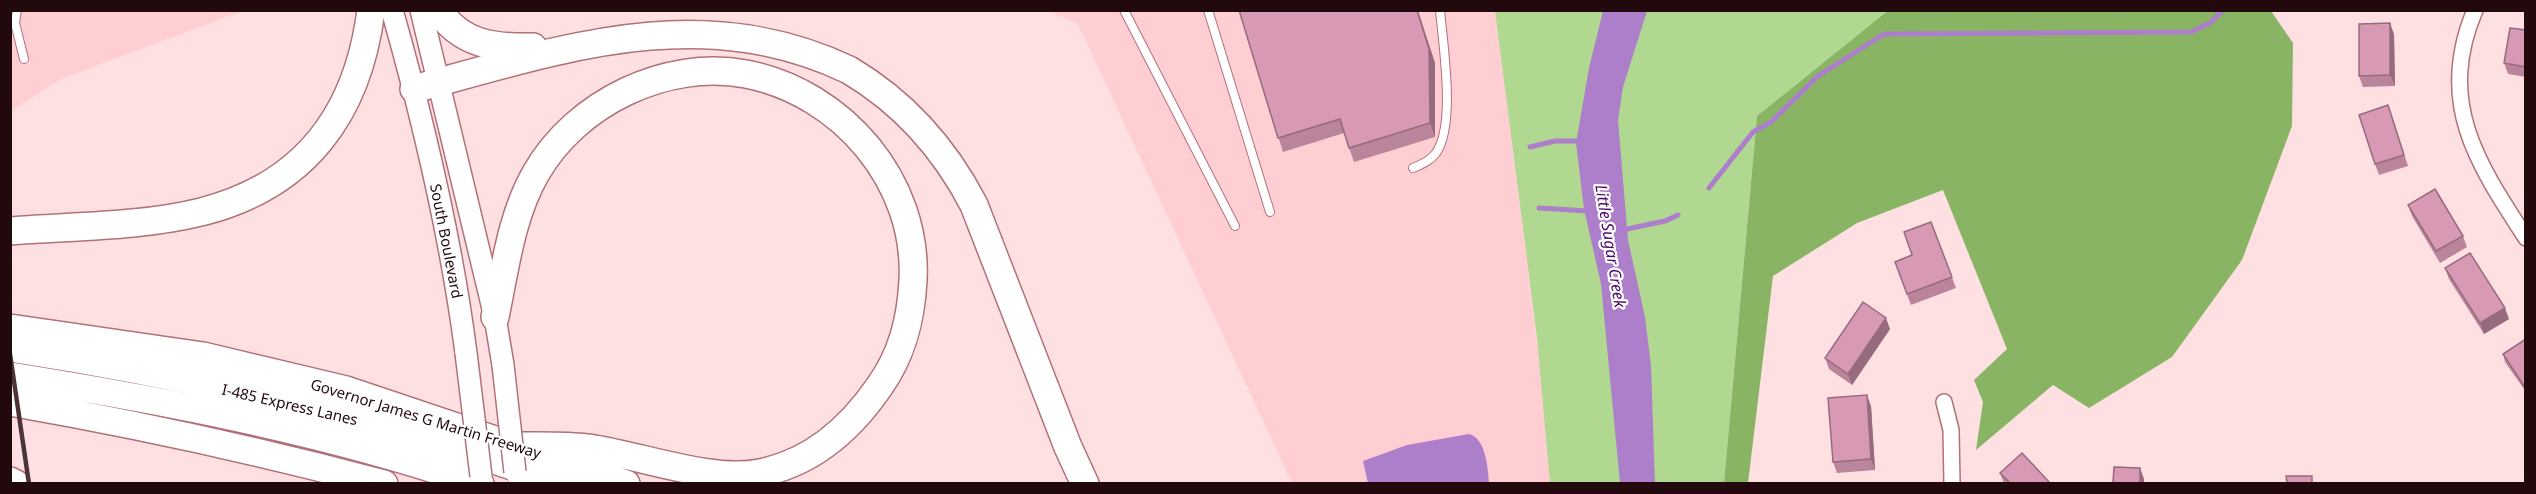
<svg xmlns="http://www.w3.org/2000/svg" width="2536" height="494" viewBox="0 0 2536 494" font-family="'Noto Sans',sans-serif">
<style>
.built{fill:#feced2}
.green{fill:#b1d891}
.forest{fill:#88b464}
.water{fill:#ad7ec9}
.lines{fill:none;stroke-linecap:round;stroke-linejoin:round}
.stream{stroke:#ad7ec9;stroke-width:5}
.lane-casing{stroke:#b27179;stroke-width:10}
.street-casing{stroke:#b27179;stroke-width:18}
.secondary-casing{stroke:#b27179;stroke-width:24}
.highway-casing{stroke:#b27179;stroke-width:30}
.lane{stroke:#fff;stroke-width:8}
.street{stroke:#fff;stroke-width:15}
.secondary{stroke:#fff;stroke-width:21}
.highway{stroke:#fff;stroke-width:27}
.rail{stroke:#4c3337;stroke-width:4.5}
.secondary-bridge-casing{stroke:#b27179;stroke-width:24;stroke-linecap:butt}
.secondary-bridge{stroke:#fff;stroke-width:21}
.wall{fill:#ba849b}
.shaded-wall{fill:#976b7e}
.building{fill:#d899b4;stroke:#976b7e;stroke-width:1.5}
.labels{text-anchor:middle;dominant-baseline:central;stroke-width:4.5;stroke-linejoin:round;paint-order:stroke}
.street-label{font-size:15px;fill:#21090d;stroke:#fff}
.water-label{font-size:16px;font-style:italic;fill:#490765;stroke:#fff}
</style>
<rect width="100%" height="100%" fill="#fee0e3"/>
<path class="built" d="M11,11h231l-181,68 -50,32z
M1049,11h446l48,379 7,93h-258l-214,-459z"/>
<path class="green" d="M1495,11h394l-132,105 -33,367h-174l-13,-145z"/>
<path class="forest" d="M1889,10l382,1 22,32 -1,83 -50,134 -70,97 -83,51 -36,-23 -77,65 7,-48 -9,-22 33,-31 -64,-159 -86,33 -84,53 -25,207h-24l33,-367z"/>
<path class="water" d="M1603,11h44l-24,76 -5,33 10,120 17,77 6,49 4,117h-35l-19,-199 -17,-75 -8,-66 13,-75z
M1469,434c17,4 19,35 20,49h-121l-5,-22 44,-16z"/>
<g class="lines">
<path class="stream" d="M1530,147l25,-6h26
M1709,188l44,-56 18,-10 47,-46 66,-42 307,-2 19,-9 13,-13
M1539,208l49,3
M1623,233l4,-4 38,-8 13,-6"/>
<defs>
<path id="lane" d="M17,10l-2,13 9,36
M1124,10l111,216
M1208,10l62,202
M1413,168c9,-4 17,-7 23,-15 20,-28 7,-108 4,-143"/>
<path id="street" d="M2475,10c-39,92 2,153 51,228
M1944,402l7,28 1,54"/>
<path id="secondary" d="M392,10c32,113 59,227 74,343
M421,10l74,307 8,48"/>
<path id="highway" d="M438,10c24,35 56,38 95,37
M414,89c150,-41 287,-89 435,-19 54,32 96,79 125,135l94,242 17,37
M10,231c63,-5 130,-4 191,-19 104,-26 157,-98 170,-202
M495,317c10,-48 16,-101 41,-144 40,-70 130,-114 210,-99 97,19 172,108 167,206 -2,40 -11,75 -34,107 -29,42 -68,76 -119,86 -49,10 -121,-18 -171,-25 -24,-3 -49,-2 -72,-2
M10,328l193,28 143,34 280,94
M10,348c188,29 375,72 555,136
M10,376c158,25 318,56 470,108
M10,402c126,22 250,49 374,82
M10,481l6,3"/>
</defs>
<use href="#lane" class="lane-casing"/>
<use href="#street" class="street-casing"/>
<use href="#secondary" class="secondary-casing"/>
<use href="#highway" class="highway-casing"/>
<use href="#lane" class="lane"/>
<use href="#street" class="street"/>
<use href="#secondary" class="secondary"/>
<use href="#highway" class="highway"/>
<path class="rail" d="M10,354l19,130"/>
<defs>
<path id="secondary-bridge" d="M466,353l15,123
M503,365l12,107"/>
</defs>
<use href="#secondary-bridge" class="secondary-bridge-casing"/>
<use href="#secondary-bridge" class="secondary-bridge"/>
</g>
<path class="wall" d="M1239,10h179l17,53v74l-81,25 -10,-29 -61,19z
M2526,30v47l-18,-3 -4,-11z
M2394,34l1,52 -32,1 -4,-11z
M2392,116l16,50 -29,9 -4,-11z
M2408,205l55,31 4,11 -27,16 -28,-47z
M1931,222l25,66 -45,17 -16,-43 17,-7z
M2445,268l64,51 -25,15 -35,-55z
M1890,329l-38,56 -23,-16 -4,-11z
M2526,339v53l-21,-30 -2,-8z
M1871,406l4,64 -38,3 -4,-11z
M2000,473l50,10h-46z"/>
<path class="shaded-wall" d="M1417,10l18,53v74l-5,-14z
M2390,23l4,11 1,52 -5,-11z
M2505,308l4,11 -25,15 -4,-11z
M1886,318l4,11 -38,56 -4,-11z
M1867,395l4,11 4,64 -4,-11z
M2140,468l4,11v4h-4z"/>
<path class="building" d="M1239,10h178l12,39 1,74 -81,25 -9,-29 -62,19z
M2390,23v52l-31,1v-52z
M2510,28l16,2v37l-22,-4z
M2388,105l16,50 -29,9 -16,-49z
M2435,189l28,47 -27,15 -28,-46z
M1931,222l21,55 -45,17 -12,-32 17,-7 -8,-23z
M2470,253l35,55 -25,15 -35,-55z
M1863,302l23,16 -38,56 -23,-16z
M2526,339v50l-23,-35z
M1867,395l4,64 -38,3 -5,-64z
M2022,453l28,30h-40l-10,-10z
M2114,467l26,1v15h-27z
M2286,476h26v7h-25z"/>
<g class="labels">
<g class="street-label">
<text transform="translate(447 241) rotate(79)">South Boulevard</text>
<text transform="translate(290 404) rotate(13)">I-485 Express Lanes</text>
<text transform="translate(426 418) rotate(17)">Governor James G Martin Freeway</text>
</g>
<g class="water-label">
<text transform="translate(1611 246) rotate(81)">Little Sugar Creek</text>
</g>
</g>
<rect width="2536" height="494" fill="none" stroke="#21090d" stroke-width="24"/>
</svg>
